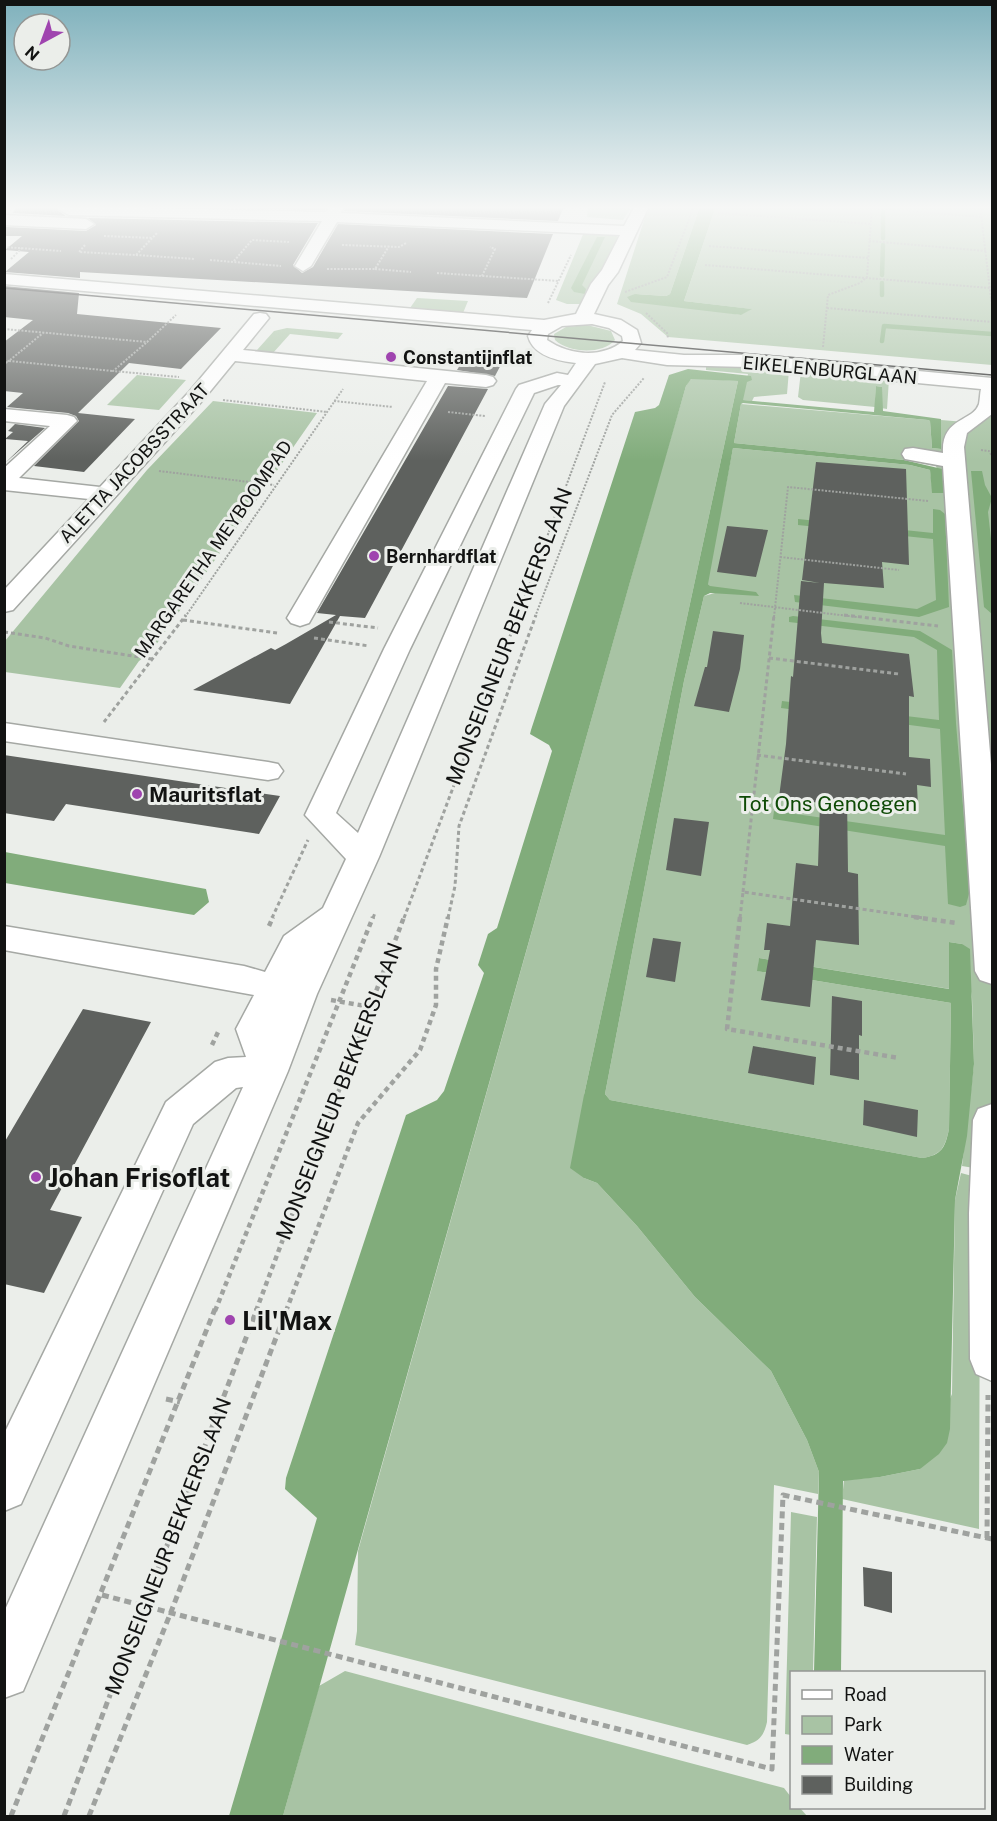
<svg xmlns="http://www.w3.org/2000/svg" width="997" height="1821" viewBox="0 0 997 1821" font-family="'Public Sans',sans-serif">
<style>
.green{fill:#a8c3a4}
.water{fill:#81ac7b}
.lines{fill:none;stroke-linecap:round;stroke-linejoin:round}
.stream{stroke:#81ac7b;stroke-width:4.5}
.building{fill:#5e615e}
.minor-casing{stroke:#a5a8a4;stroke-width:3}
.path-far3{stroke:#9fa29f;stroke-width:2;stroke-dasharray:2 1.5;stroke-linecap:butt}
.path-far2{stroke:#9fa29f;stroke-width:3;stroke-dasharray:4 3;stroke-linecap:butt}
.path-far1{stroke:#9fa29f;stroke-width:4.5;stroke-dasharray:5 4;stroke-linecap:butt}
.path{stroke:#9fa29f;stroke-width:5;stroke-dasharray:7 4.5;stroke-linecap:butt}
.minor{fill:#fff;fill-rule:evenodd}
.tram{stroke:#282928;stroke-width:1.5}
.poi-dot{fill:#9f44af;stroke:#ebeeea;stroke-width:2}
.labels{text-anchor:middle;dominant-baseline:central;stroke-width:6;stroke-linejoin:round;paint-order:stroke}
.far-poi-label{font-size:18px;font-weight:bold;fill:#121312;stroke:#ebeeea;text-anchor:start}
.far-street-label{font-size:18px;fill:#121312;stroke:#ebeeea}
.street-label{font-size:21px;fill:#121312;stroke:#ebeeea}
.poi-label{font-size:21px;font-weight:bold;fill:#121312;stroke:#ebeeea;text-anchor:start}
.park-label{font-size:21px;fill:#0e4b06;stroke:#ebeeea}
.near-poi-label{font-size:26px;font-weight:bold;fill:#121312;stroke:#ebeeea;text-anchor:start}
</style>
<rect width="100%" height="100%" fill="#ebeeea"/>
<path class="green" d="M588,206h44l-9,14 -36,-3z
M652,206h48l-30,88 -4,2 -31,-2 105,21 11,-6 -67,-8 32,-95h276v159l-324,-28 -27,-23 -24,-10 29,-90z
M584,232l31,2 3,4 -23,54 -11,12h-17l-11,-4z
M417,298l51,3 -5,12 -53,-5z
M587,325l24,6 4,9c-13,15 -46,13 -60,0l-1,-6 12,-7z
M287,328l56,5 -5,6 -48,-5 -17,19 -15,-1 -1,-2 17,-19z
M706,365l83,5 -2,24 -33,3 -2,4 -10,-1 6,-26 -42,-4z
M801,371l88,8 -2,30 -6,-1 1,-21 -6,-1 -1,21 -72,-7 -5,-3z
M137,375l49,5 -27,30 -52,-5z
M694,378l44,3 -154,714v83l13,5 40,43 58,71 76,74 36,69 12,32 -1,22 -44,-9 -7,237c-3,13 -7,19 -20,23l-392,-100 2,-14 1,-80 303,-1080 25,-85 3,-6z
M213,401l104,12 -166,239 -12,9 -19,27 -115,-16v-31l142,-171z
M741,404l187,16 2,1 2,27 9,1v-29l24,2 25,-8 2,-3v760l-30,-5 12,-102 -2,-67 -10,-53 -13,-2 1,47 -191,-31 -1,13 193,32 -2,126c-4,18 -7,26 -27,29l-312,-58 -5,-6 79,-413 20,-85 11,-3 -7,-9v-8l25,-128 177,17 20,5 3,23 11,-1 -8,-26 -32,-6 -170,-17z
M961,1173l15,4 4,82 -1,270 -137,-30 2,-19 36,-3 40,-8 32,-75 3,-194z
M791,1512l26,5 -4,155h-21l-1,63 -6,-1z
M345,1671l439,117 7,9 1,11h8l7,8h-524l36,-130z"/>
<path class="water" d="M700,206h16l-32,95 68,8 -11,6 -110,-13 -4,-5 8,-3 31,2 4,-2z
M597,237h8l-23,48 4,4 -1,5 -11,-2 -3,-4z
M688,369l63,7 1,4 -5,2 -4,18 131,12 2,-26 6,1 1,24 58,8v30l-9,-1 -2,-27 -2,-1 -185,-17 -2,1 -7,39 170,17 38,9 2,24h-12l-2,-23 -20,-5 -177,-17 -25,136 2,2 46,6 3,4 -49,-3 -6,3 -20,85 -79,413 5,6 312,58c20,-3 23,-10 27,-29l2,-126 -194,-32 2,-13 190,31v-47l13,2 8,5 4,115 -7,72 -12,64 -5,229 -3,14 -8,11 -19,15 -40,8 -37,4 -2,191h-27l5,-200 -12,-32 -36,-69 -76,-74 -58,-71 -40,-43 -13,-5 -14,-10 14,-73 154,-714 -47,-2 -5,7 -56,196 -347,1234h-54l88,-298 -32,-29 1,-11 120,-363 31,-15 7,-9 40,-118 -6,-8 10,-31 9,-6 55,-177 -3,-6 -19,-11 1,-4 104,-318 20,-4 4,-3 10,-30z
M971,471h11l3,14 7,13 -4,14 4,36v66l-8,-7z
M933,509l7,1 5,4 4,93 -30,10 -124,-15 -1,-7 123,14 19,-9 -3,-61 -135,-14v-6l135,14z
M793,616l127,15 32,19 4,73 14,167 -4,15 -6,2 -12,-3 -3,-58 -172,-27 1,-8 171,24 -5,-106 -159,-21 1,-7 157,19 -2,-70 -23,-13 -125,-15v-5z
M5,852l201,37 3,13 -15,13 -189,-32z"/>
<g class="lines">
<path class="stream" d="M883,212v26
M882,275l1,-30
M882,283v12
M882,341l2,-15 108,8"/>
</g>
<path class="building" d="M17,206h34l15,10 -53,-3z
M145,206h182l-2,4z
M346,206h218l-6,15 -214,-10z
M88,218l230,5 -25,42 9,8 11,-6 25,-43 215,10 -26,64 -447,-26v6l-75,-6 24,-20 -24,-2 17,-14h-18l2,-9 80,4 10,-6z
M4,286l75,7 -2,21 144,14 -40,41 -52,-6 -51,50 57,6 -51,53 -50,-6 45,-45 -3,-5 -8,-3 -61,-6 16,-14 -19,-2v-49l29,-22 -29,-3z
M466,355l38,4 -9,17 -38,-6z
M448,386l40,3 -123,229 -25,-2 -50,88 -97,-14 78,-42 4,2 11,-6 50,-29 -19,-2z
M15,424l30,4 -40,35 23,-22 -23,-2 8,-7 -5,-1z
M816,462l90,7 3,96 -27,-3 2,26 -60,-5 -3,50 1,10 87,11 5,43 -5,-1v61l21,2 1,28 -14,-2 1,22 -71,-10 1,75 10,2 1,71 -43,-5 -6,67 -49,-7 9,-50h-6l3,-27 23,3 6,-63 22,3 2,-63 -41,-6 7,-53 5,-68 2,1 8,-96 19,2 -18,-3z
M727,526l41,4 -12,47 -39,-5z
M713,631l31,4 -4,34 -11,43 -35,-6 11,-39h2z
M4,755l276,41 -21,38 -193,-30 -12,17 -50,-8z
M674,818l35,4 -8,54 -35,-6z
M653,938l28,4 -6,40 -29,-5z
M832,996l30,5v35l-3,-1v45l-29,-5z
M83,1009l68,13 -101,188 32,7 -38,76 -40,-9v-141z
M753,1046l63,11 -2,28 -66,-12z
M864,1100l54,10 -1,27 -54,-12z
M863,1567l29,5v41l-28,-7z"/>
<g class="lines">
<defs>
<path id="minor" d="M53,206l273,6 4,-6h14l-3,7 283,13 11,-20h14l-31,66 -10,13 -14,29 27,6 16,10 4,13 -6,7 49,5h64l244,23v36l-25,19 -3,14 28,329v208l-12,-4 -5,-9 -32,-505 -38,-7 -3,-5 3,-5 8,-1 30,5c-2,-36 30,-31 36,-49 1,-5 1,-11 2,-15l-233,-22 -81,-2 -45,-7 -27,6 -31,42 -185,451 -62,137 -29,77 -265,620 -19,7v-86l239,-525 -7,1 -43,36 -172,380 -17,7v-77l162,-332 49,-40 13,-4 18,-1 -10,-28 18,-34 -250,-45v-24l240,40 21,6 19,-36 39,-28 23,-49 -41,-44 79,-166 132,-260 3,-4 38,-12 11,2 8,-12c-18,-2 -43,-7 -48,-27l4,-6 -528,-46v-10l540,46 32,-6 15,-30 11,-14 18,-35 -283,-13 -26,44 -8,5 -8,-5 27,-45 -253,-6zM592,324l17,4 13,8 1,5c-21,18 -54,14 -76,-1l1,-6 14,-8zM558,385h3l-16,19 -187,429 -22,-20 74,-164 124,-256z
M4,215l82,4 8,5 -8,5 -82,-4z
M260,313l6,1 3,4 -26,32 243,25 7,2 3,4 -3,4 -7,2 -41,-4 -136,240 -9,3 -9,-3 -4,-5 140,-237 -192,-20 -32,39 -190,210 -9,2v-22l85,-91 -85,-9v-22l46,-42 -46,-5v-12l63,6 7,2 3,4 -58,57 81,9 89,-95 65,-78z
M4,723l264,39 10,2 5,7 -5,7 -10,2 -264,-39z
M992,1104v277l-16,-7 -6,-15 -1,-146 4,-93 5,-11z"/>
</defs>
<use href="#minor" class="minor-casing"/>
<path class="path-far3" d="M980,206l12,101
M871,208l111,9
M718,213l152,11
M104,236l49,2
M869,241l117,10
M85,245l-6,7 57,3 21,-22
M342,245l57,2 7,-4
M709,246l159,12
M4,247l57,4
M136,255l59,4
M11,259l12,-12
M210,260l71,6
M234,261l18,-21 37,2
M705,265l285,23
M327,269h48l14,-23
M375,269l36,3
M437,273l122,8
M482,276l13,-27 -5,-2
M625,292l42,-15 27,-71
M548,303l23,-48
M827,308l165,14
M646,313l21,20 1,5
M4,329l143,13 29,-27
M146,343l-33,28 66,6
M823,347l5,-52 32,-12 7,-6 5,-71
M4,360l5,1 -5,3
M10,360l33,-27
M9,361l104,10
M223,400l104,12
M334,401l59,6
M448,412l37,4
M981,450l8,1 3,5
M159,471l115,14
M780,557l119,13
M740,603l117,14
M185,617l158,-228
M517,617l88,-235
M535,617l77,-202 32,-37
M774,617l14,-130 140,14"/>
<path class="path-far2" d="M844,615l94,11
M183,620l94,13
M329,622l49,6
M4,632l41,6 24,8 83,13
M314,638l55,8
M769,658l130,16
M104,722l82,-107
M757,755l149,19
M743,892l31,-277
M272,918l36,-78
M373,918l2,-5
M404,918l114,-303
M448,918l7,-32 4,-60 77,-211
M740,918l3,-26 181,26"/>
<path class="path-far1" d="M740,917l-13,112 172,29
M914,917l42,6
M269,926l4,-9
M331,1000l40,7
M212,1045l7,-15
M215,1311l158,-394
M256,1311l148,-394
M286,1311l72,-188 62,-73 16,-45v-36l12,-52"/>
<path class="path" d="M166,1399l14,3
M987,1538l1,-143
M102,1595l670,174 11,-274 209,44
M11,1816l204,-507
M64,1816l193,-507
M89,1816l82,-204 116,-303"/>
<use href="#minor" class="minor"/>
<path class="tram" d="M4,288l988,87"/>
</g>
<linearGradient id="sky" x2="0" y2="1"><stop stop-color="#7fb1bc"/><stop offset="0.45" stop-color="#f6f7f6"/><stop offset="1" stop-color="#f6f7f6" stop-opacity="0"/></linearGradient>
<rect width="997" height="461" fill="url(#sky)"/>
<g class="poi-dot">
<circle cx="391" cy="357" r="6"/>
<circle cx="374" cy="556" r="6"/>
<circle cx="137" cy="794" r="6"/>
<circle cx="36" cy="1177" r="6"/>
<circle cx="230" cy="1320" r="6"/>
</g>
<g class="labels">
<g class="far-poi-label">
<text x="403" y="357">Constantijnflat</text>
<text x="386" y="556">Bernhardflat</text>
</g>
<g class="far-street-label">
<text transform="translate(830 370) rotate(5)">EIKELENBURGLAAN</text>
<text transform="translate(134 463) rotate(-47)">ALETTA JACOBSSTRAAT</text>
<text transform="translate(213 549) rotate(-55)">MARGARETHA MEYBOOMPAD</text>
</g>
<g class="street-label">
<text transform="translate(509 636) rotate(-69)">MONSEIGNEUR BEKKERSLAAN</text>
<text transform="translate(339 1091) rotate(-69)">MONSEIGNEUR BEKKERSLAAN</text>
<text transform="translate(168 1546) rotate(-69)">MONSEIGNEUR BEKKERSLAAN</text>
</g>
<g class="poi-label">
<text x="149" y="794">Mauritsflat</text>
</g>
<g class="park-label">
<text x="828" y="803">Tot Ons Genoegen</text>
</g>
<g class="near-poi-label">
<text x="48" y="1177">Johan Frisoflat</text>
<text x="242" y="1320">Lil'Max</text>
</g>
</g>
<rect width="997" height="1821" fill="none" stroke="#121312" stroke-width="12"/>
<rect x="790" y="1671" width="195" height="138" fill="#ebeeea" stroke="#949694" stroke-width="1.5"/>
<rect x="802" y="1690" width="30" height="9" fill="#ffffff" stroke="#949694" stroke-width="1.5"/>
<text x="844" y="1701" font-size="18" fill="#121312">Road</text>
<rect x="802" y="1716" width="30" height="18" fill="#a8c3a4" stroke="#949694" stroke-width="1.5"/>
<text x="844" y="1731" font-size="18" fill="#121312">Park</text>
<rect x="802" y="1746" width="30" height="18" fill="#81ac7b" stroke="#949694" stroke-width="1.5"/>
<text x="844" y="1761" font-size="18" fill="#121312">Water</text>
<rect x="802" y="1776" width="30" height="18" fill="#5e615e" stroke="#949694" stroke-width="1.5"/>
<text x="844" y="1791" font-size="18" fill="#121312">Building</text>
<g transform="translate(42 42) rotate(221)"><circle r="28" fill="#ebeeea" stroke="#949694" stroke-width="1.5"/>
<path d="M0-4.5L10 22L0 15L-10 22Z" fill="#9f44af"/>
<text y="-9" font-size="16" font-weight="bold" text-anchor="middle" fill="#121312">N</text>
</g>
</svg>
